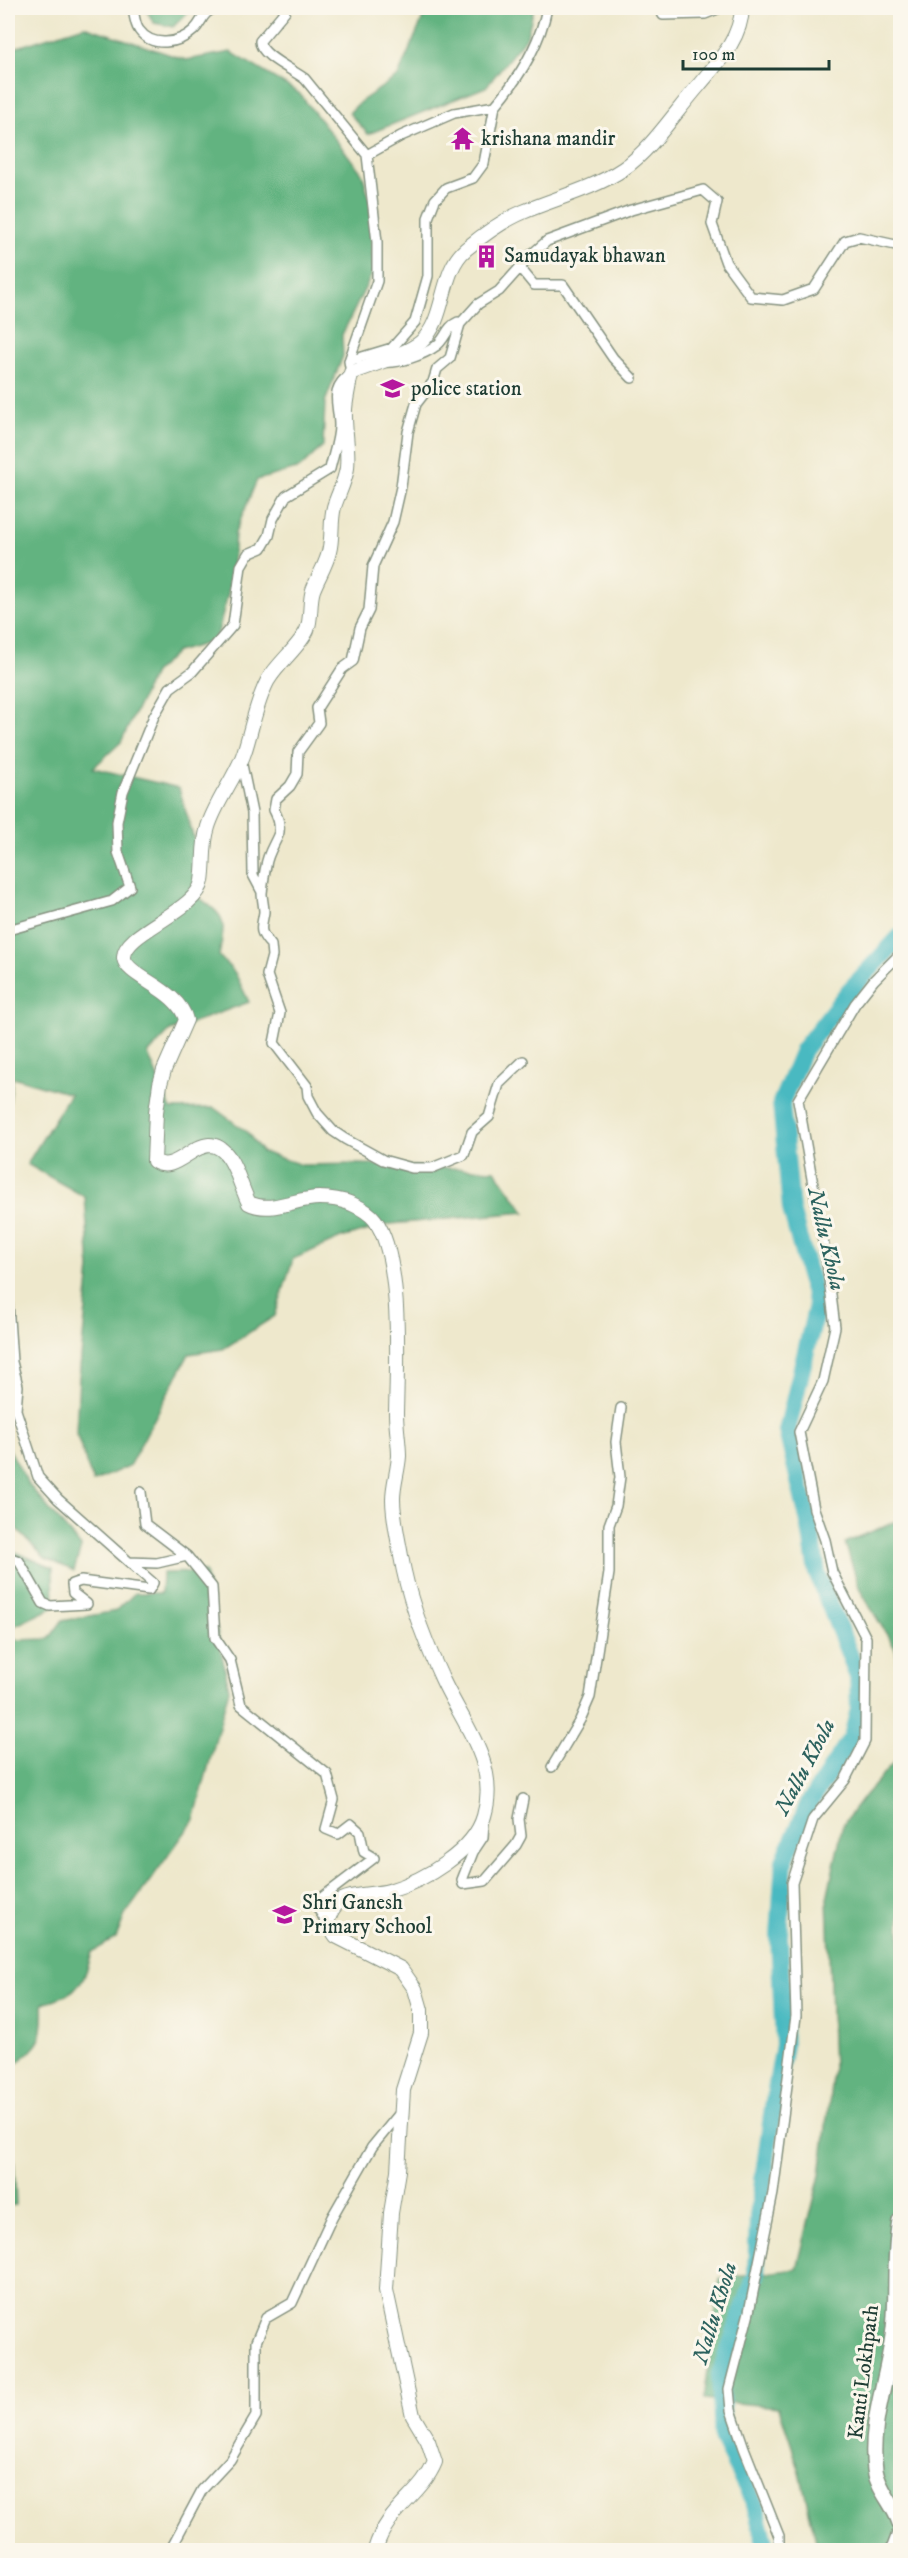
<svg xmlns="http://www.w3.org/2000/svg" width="908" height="2558" viewBox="0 0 908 2558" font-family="'IM FELL DW Pica',serif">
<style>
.forest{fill:#62b380;stroke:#40785a;stroke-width:1.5}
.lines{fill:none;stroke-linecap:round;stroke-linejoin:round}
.river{stroke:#4ab9c1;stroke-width:18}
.street-casing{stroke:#869280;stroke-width:12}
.secondary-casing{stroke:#869280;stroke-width:16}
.primary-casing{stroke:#869280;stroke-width:18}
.street{stroke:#fff;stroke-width:9}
.secondary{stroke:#fff;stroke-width:14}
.primary{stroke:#fff;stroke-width:15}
.labels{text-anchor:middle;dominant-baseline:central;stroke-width:6;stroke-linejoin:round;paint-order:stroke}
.poi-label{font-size:21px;fill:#1f3d34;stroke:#fbf7ec;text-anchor:start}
.street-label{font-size:21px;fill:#1f3d34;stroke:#fbf7ec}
.water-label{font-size:22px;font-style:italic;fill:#2c625e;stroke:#fbf7ec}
</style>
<rect width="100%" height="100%" fill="#fbf7ec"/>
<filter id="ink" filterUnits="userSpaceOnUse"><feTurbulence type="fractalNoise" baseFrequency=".0167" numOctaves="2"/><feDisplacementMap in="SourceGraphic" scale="12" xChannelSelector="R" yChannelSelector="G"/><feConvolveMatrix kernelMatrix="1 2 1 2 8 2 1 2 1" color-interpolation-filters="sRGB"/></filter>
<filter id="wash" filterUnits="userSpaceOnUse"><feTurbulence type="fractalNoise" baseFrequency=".008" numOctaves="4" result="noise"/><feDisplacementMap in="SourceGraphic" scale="24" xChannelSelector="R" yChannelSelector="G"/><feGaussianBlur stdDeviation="1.35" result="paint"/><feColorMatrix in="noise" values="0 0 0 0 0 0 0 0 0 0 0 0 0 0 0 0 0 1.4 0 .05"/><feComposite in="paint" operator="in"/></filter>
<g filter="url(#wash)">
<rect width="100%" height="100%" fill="#eee8cc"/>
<path class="forest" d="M145,8h52l-11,6 -13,13 -19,-4z
M416,8h118l-7,28 -41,51 -118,47 -19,-21 11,-11 38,-26 25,-58z
M84,26l102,34 45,-8 68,41 63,80 9,30 2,69 -31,63 1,21 -18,46 -2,44 -23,22 -43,12 -22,53 -3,45 -16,63 -40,11 -22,21 -33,69 -28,26 86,20 19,65 -2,42c31,24 30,22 23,61l16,17 14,29 -79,29 -22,23 23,55 43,-1 33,24 15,20 40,13 58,-1 135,6 30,42 -134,12 -50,14 -48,21 -18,57 -52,33 -34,5 -60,112 -36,16 -17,-49 3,-56 11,-108 -5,-72 -58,-33 43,-70 -57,-17 -5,35v-1062z
M8,1447l21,38 52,62 -7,24 -29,-13 -37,-38z
M896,1521l4,11v153l-4,-35 -36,-60 -15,-47z
M11,1550l42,18 1,39 -44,21 5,12 34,-1 13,-18 54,-10 19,-18h26l1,-20 43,-1 24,117 -35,131 -69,95 -9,23 -24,14c-9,35 -15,41 -49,51 2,41 -4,42 -35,67v-514z
M900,1756v794h-82l-19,-82 -20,-61 -75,-7 16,-121 77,-10 23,-94 13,-105 -6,-172 16,-74 22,-29z
M8,2155l6,4 2,46 -8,1z"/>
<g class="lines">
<path class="river" d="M767,2550l-12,-46 -32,-64 -3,-66 36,-99 2,-58 16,-116 10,-56 -5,-109 5,-75 25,-58 43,-66 7,-28 -1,-33 -41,-103 -7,-46 -23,-96 30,-126 -26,-96 -10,-106 22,-53 46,-59 51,-54"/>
</g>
</g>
<g filter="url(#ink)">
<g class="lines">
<defs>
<path id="street" d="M133,8c1,6 2,17 6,22 13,18 40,14 55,0 10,-10 7,-18 23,-22
M285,8v3l-25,30c-1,14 34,29 45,38l62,76 34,-19 53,-23 41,-7c24,-28 45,-62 52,-98
M659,8l4,7 42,-1 15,-6
M520,268l14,17h29l50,73 19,20
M349,361l28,-80v-39l-10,-87
M383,362c15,2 41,-7 53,-16 10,-7 10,-19 22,-24l2,2
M241,760l11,53 1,62 9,17
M8,930l104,-29 18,-14 -12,-35 -1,-30 6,-30 31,-76 16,-28 22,-16 41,-47 8,-59 7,-12 14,-6 7,-12 4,-17 13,-23 44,-27c3,-14 9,-29 9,-43 0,-23 -11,-36 12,-53l-2,-12 43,-13 23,-26 13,-46v-58l7,-18 11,-12 27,-10 11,-15 11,-57
M523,1061l-24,23 -10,33 -17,15 -8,23 -32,13h-20l-29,-8 -38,-21 -12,-8 -16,-18 -9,-17 -1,-10 -33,-43 6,-30 -13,-38 5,-19 -1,-11c-14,-15 -9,-18 -7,-33 0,-6 -2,-13 -2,-19 1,-8 2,-19 4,-27 1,-13 12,-27 13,-34 1,-9 -1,-14 -5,-22l2,-11 14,-13 7,-12 1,-22 21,-29 -2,-15 25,-39 11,-8 7,-33 9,-18 4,-44 20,-44 8,-35 7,-55 8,-28 17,-22 4,-13 13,-11 10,-34 18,-20 21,-13 33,-37 15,-13 84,-31 72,-20 14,12 -5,22 14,39 25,34 32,3 31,-11 31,-48 14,-4 41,9
M8,1303l4,59 6,24 -2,24 22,67 20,22 71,63 28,1 30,-7
M8,1384l8,8
M141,1492l4,32 42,32 25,31 3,51 15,22 11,45 86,69 7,26 -8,29 12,5 13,-10 9,8 4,20 10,6 -54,41 -1,11 8,13
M8,1557l11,4 24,42 7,3 37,-2 -14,-11 -1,-9 9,-3 68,9 4,-7 -24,-21
M552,1767l28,-47 10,-23 19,-124v-48l7,-19 4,-29 -4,-35 5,-34
M484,1822l-1,15 -10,15 -11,28 1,4 22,-3 31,-36 5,-9 -2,-17 4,-20
M170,2550l32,-60 28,-30 26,-44v-74l10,-24 26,-15 40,-86 40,-70 28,-34
M779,2550v-14l-35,-88 -13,-38 -2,-21 20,-77 24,-119 23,-177 -4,-133 21,-64 32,-39 20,-39 1,-103 -34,-66 -7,-32 -11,-31 -15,-77 24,-51 12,-54 -8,-64 -29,-163 57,-96 19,-24 26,-26"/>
<path id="secondary" d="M375,2550c12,-42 46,-54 60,-88l-7,-21 -15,-25 -27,-126 5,-77 7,-42 5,-81 18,-57v-23l-6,-21 -14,-20 -65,-33 -9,-13c3,-10 6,-18 15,-23 14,-7 33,-5 47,-9 34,-10 85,-39 95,-75 16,-54 -24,-95 -44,-142 -17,-37 -32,-77 -39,-118 -3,-18 -8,-38 -8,-57 0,-14 5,-28 6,-43 0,-14 -3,-28 -3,-43 1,-48 7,-154 -21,-193 -6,-8 -14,-12 -23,-16 -10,-4 -22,-6 -33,-6 -23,0 -48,16 -70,5 -10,-18 -16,-58 -40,-58 -19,1 -36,29 -55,16l2,-49 4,-28 4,-14 22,-50c-7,-31 -60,-43 -62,-62 -2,-26 73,-46 78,-77 3,-19 0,-36 6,-54 8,-26 27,-48 36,-74 8,-24 12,-51 24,-73 11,-18 32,-34 39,-50 5,-13 2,-28 6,-40 5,-13 13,-25 16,-38 4,-15 1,-30 5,-45 4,-13 11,-25 13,-39 2,-20 -3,-39 -2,-59 1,-12 4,-24 6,-36 18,-7 56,-19 70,-31 26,-23 18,-70 45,-93 18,-15 36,-28 57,-37 33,-14 70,-23 100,-43 28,-19 53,-58 76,-84 19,-23 42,-46 43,-77"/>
<path id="primary" d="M900,2221c-6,31 -3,64 -5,95 -2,52 -27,102 -20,154 3,20 19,34 25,53
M894,2550l6,-16"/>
</defs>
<use href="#street" class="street-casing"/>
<use href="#secondary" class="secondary-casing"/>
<use href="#primary" class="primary-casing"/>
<use href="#street" class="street"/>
<use href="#secondary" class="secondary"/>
<use href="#primary" class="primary"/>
</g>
</g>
<defs>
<symbol id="temple-bare" viewBox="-9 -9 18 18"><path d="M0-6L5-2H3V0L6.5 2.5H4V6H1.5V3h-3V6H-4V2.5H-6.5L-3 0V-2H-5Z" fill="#b5179e" stroke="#fbf7ec" stroke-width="2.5" paint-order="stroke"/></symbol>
<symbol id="building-bare" viewBox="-9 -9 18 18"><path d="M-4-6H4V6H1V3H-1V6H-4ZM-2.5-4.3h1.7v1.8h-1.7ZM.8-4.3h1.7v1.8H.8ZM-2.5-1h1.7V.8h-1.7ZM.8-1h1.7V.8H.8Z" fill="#b5179e" stroke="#fbf7ec" stroke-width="2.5" paint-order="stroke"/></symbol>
<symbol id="school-bare" viewBox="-9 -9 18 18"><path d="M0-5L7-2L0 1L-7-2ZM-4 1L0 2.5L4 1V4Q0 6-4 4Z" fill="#b5179e" stroke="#fbf7ec" stroke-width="2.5" paint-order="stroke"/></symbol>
</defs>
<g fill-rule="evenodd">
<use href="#temple-bare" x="446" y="122" width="33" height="33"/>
<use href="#building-bare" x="470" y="240" width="33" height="33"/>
<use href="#school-bare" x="376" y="372" width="33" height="33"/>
<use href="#school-bare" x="268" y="1898" width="33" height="33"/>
</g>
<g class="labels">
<g class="poi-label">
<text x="481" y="139">krishana mandir</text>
<text x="504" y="256">Samudayak bhawan</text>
<text x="411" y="389">police station</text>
<text x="302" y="1903">Shri Ganesh<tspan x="302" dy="24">Primary School</tspan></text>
</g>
<g class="street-label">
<text transform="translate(864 2372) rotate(-83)">Kanti Lokhpath</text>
</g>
<g class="water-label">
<text transform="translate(826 1239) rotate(77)">Nallu Khola</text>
<text transform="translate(805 1767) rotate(-62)">Nallu Khola</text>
<text transform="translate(715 2313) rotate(-73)">Nallu Khola</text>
</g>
</g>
<rect width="908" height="2558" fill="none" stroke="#fbf7ec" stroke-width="30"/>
<path d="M683 60v9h146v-9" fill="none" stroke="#1f3d34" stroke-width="3"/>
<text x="692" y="60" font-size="18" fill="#1f3d34" stroke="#fbf7ec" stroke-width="4.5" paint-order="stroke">100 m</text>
</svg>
